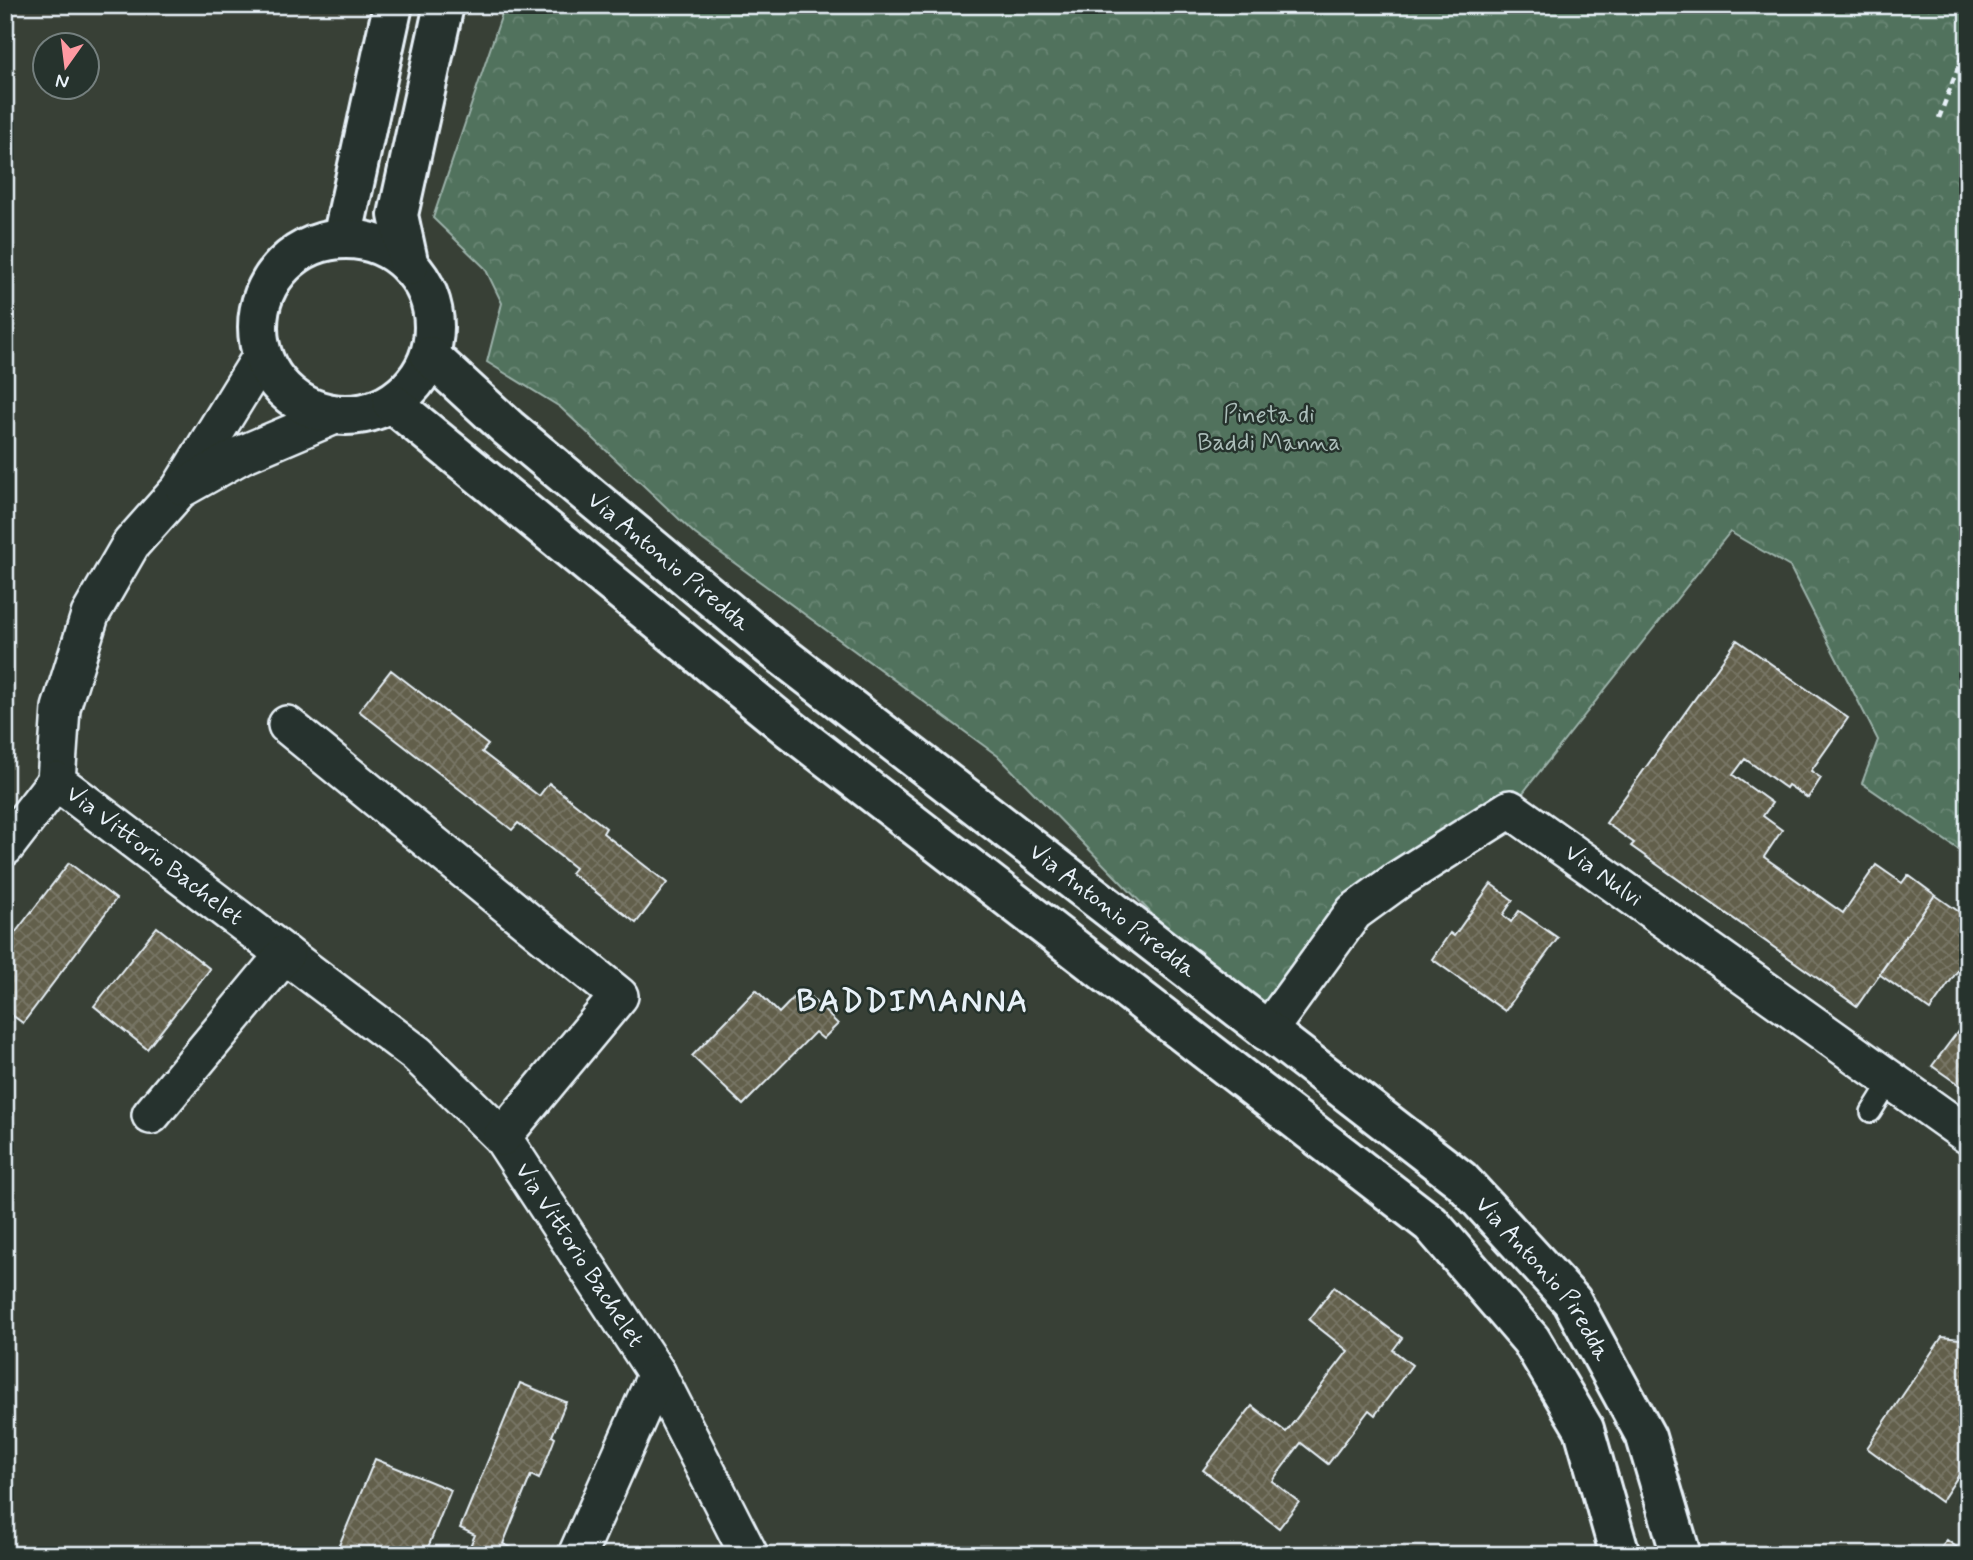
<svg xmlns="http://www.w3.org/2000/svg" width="1973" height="1560" viewBox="0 0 1973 1560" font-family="Mynerve,sans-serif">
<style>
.forest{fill:url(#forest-crowns);stroke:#9cb2aa;stroke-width:2}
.building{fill:url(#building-cross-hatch);stroke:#e8f1f8;stroke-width:2}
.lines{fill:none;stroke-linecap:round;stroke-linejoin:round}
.lane-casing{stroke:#e8f1f8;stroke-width:24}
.street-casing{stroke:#e8f1f8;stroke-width:42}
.secondary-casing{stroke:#e8f1f8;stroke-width:44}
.path{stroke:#e8f1f8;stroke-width:4.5;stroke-dasharray:7 5;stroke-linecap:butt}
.lane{stroke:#26332d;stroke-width:19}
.street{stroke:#26332d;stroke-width:37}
.secondary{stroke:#26332d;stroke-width:38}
.labels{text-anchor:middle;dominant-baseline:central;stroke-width:5;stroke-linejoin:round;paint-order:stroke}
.park-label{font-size:24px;fill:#acbeba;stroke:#26332d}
.street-label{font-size:24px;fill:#e8f1f8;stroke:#26332d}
.district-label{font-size:32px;font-weight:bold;letter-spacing:2px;fill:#e8f1f8;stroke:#26332d}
</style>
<defs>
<pattern id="forest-crowns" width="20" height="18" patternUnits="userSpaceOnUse" patternTransform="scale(1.75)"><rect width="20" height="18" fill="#51725d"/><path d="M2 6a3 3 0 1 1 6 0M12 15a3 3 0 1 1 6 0" fill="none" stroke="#6a8775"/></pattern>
<pattern id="building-cross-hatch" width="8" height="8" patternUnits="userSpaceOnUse" patternTransform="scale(1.75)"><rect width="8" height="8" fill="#625f4b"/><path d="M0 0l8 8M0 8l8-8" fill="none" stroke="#787666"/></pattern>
</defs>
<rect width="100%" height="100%" fill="#384036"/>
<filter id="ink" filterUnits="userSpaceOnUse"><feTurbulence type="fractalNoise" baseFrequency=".0143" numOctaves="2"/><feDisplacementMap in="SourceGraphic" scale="14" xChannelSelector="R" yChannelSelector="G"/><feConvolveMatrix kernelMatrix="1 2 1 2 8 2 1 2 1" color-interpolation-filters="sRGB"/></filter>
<g filter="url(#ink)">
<path class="forest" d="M505,5h1463v851l-106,-73 16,-43 -88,-173 -60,-35 -220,277 -112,71 -131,152 -269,-276 -303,-222 -135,-127 -73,-45 15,-59 -17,-35 -52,-50z"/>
<path class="building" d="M1737,640l111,78 -37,53 10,7 -13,20 -20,-13 -2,3 -41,-29 -12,16 39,28 -9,13 19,14 -18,27 79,56 33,-48 26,18 6,-8 27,20 -78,111 -226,-160 3,-3 -28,-20z
M391,670l97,75 -6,7 57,44 10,-13 57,45 -3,5 64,50 -31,40 -65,-50 4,-5 -57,-45 -6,7 -153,-119z
M69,863l47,36 -93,124 -18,-13v-64z
M1491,884l22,16 -10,15 8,7 8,-11 39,27 -53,73 -73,-52 18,-26 4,3z
M1935,895l33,23v38l-38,54 -51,-36z
M157,927l53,42 -63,80 -53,-43z
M802,989l36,35 -15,15 -8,-7 -72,73 -51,-49 64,-66 23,23z
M1968,1018v73l-36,-25z
M1334,1287l68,51 -9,12 19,15 -37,50 -6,-5 -41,54 -27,-21 -29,38 27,21 -20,26 -76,-58 49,-64 34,26 62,-81 -39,-31z
M1942,1337l26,3v121l-27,41 -74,-54z
M520,1383l46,19 -14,34 3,2 -16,41 -8,-4 -28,69 11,5 -3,6h-45l9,-20 -15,-7z
M375,1459l76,31 -26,65h-90z
M1947,1540l20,15h-31z"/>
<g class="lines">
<defs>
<path id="lane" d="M1871,1112l20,-32"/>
<g id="street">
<path id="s1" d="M262,356l-82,133 -49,55 -41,71 -29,93 -5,73 361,273 85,83 155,237 92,181"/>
<path d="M184,487l57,-32 94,-40"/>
<path d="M287,725l332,271 -117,141"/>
<path d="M5,847l51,-66"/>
<path id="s2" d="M1267,1032l87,-120 44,-32 112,-71 458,326"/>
<path d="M151,1115l134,-161"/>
<path d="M577,1555l80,-181"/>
</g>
<g id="secondary">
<path d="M342,239l51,-234"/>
<circle cx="346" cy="327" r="88"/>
<path d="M409,266l-11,-51 46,-210"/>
<path id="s3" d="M430,356l78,72 263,219 690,533 111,121 74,136 35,118"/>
<path d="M392,403l398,326 641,495 100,116 53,89 36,126"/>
</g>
</defs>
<use href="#lane" class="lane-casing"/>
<use href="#street" class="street-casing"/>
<use href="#secondary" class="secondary-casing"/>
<path class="path" d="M1939,118l29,-77"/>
<use href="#lane" class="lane"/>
<use href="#street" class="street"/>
<use href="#secondary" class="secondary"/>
</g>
</g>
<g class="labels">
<g class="park-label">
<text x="1269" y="415">Pineta di<tspan x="1269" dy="28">Baddi Manna</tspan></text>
</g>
<g class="street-label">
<text stroke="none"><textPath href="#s3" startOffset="315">Via Antonio Piredda</textPath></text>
<text stroke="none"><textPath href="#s1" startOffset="606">Via Vittorio Bachelet</textPath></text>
<text stroke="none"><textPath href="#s2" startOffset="450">Via Nulvi</textPath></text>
<text stroke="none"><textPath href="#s3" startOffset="880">Via Antonio Piredda</textPath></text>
<text stroke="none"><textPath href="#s1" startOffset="1195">Via Vittorio Bachelet</textPath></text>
<text stroke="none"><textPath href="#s3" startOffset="1449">Via Antonio Piredda</textPath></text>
</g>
<g class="district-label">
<text x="913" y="1002">BADDIMANNA</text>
</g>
</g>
<rect width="1973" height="1560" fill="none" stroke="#26332d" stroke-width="28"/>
<rect x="14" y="14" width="1945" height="1532" fill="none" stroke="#e8f1f8" stroke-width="2.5" filter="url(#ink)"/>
<g transform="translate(66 66) rotate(194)"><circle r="33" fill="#26332d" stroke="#747f7e" stroke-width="2"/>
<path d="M0-5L12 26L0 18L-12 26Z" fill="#ff9aa2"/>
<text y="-10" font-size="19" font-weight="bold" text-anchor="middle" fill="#e8f1f8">N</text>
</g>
</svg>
